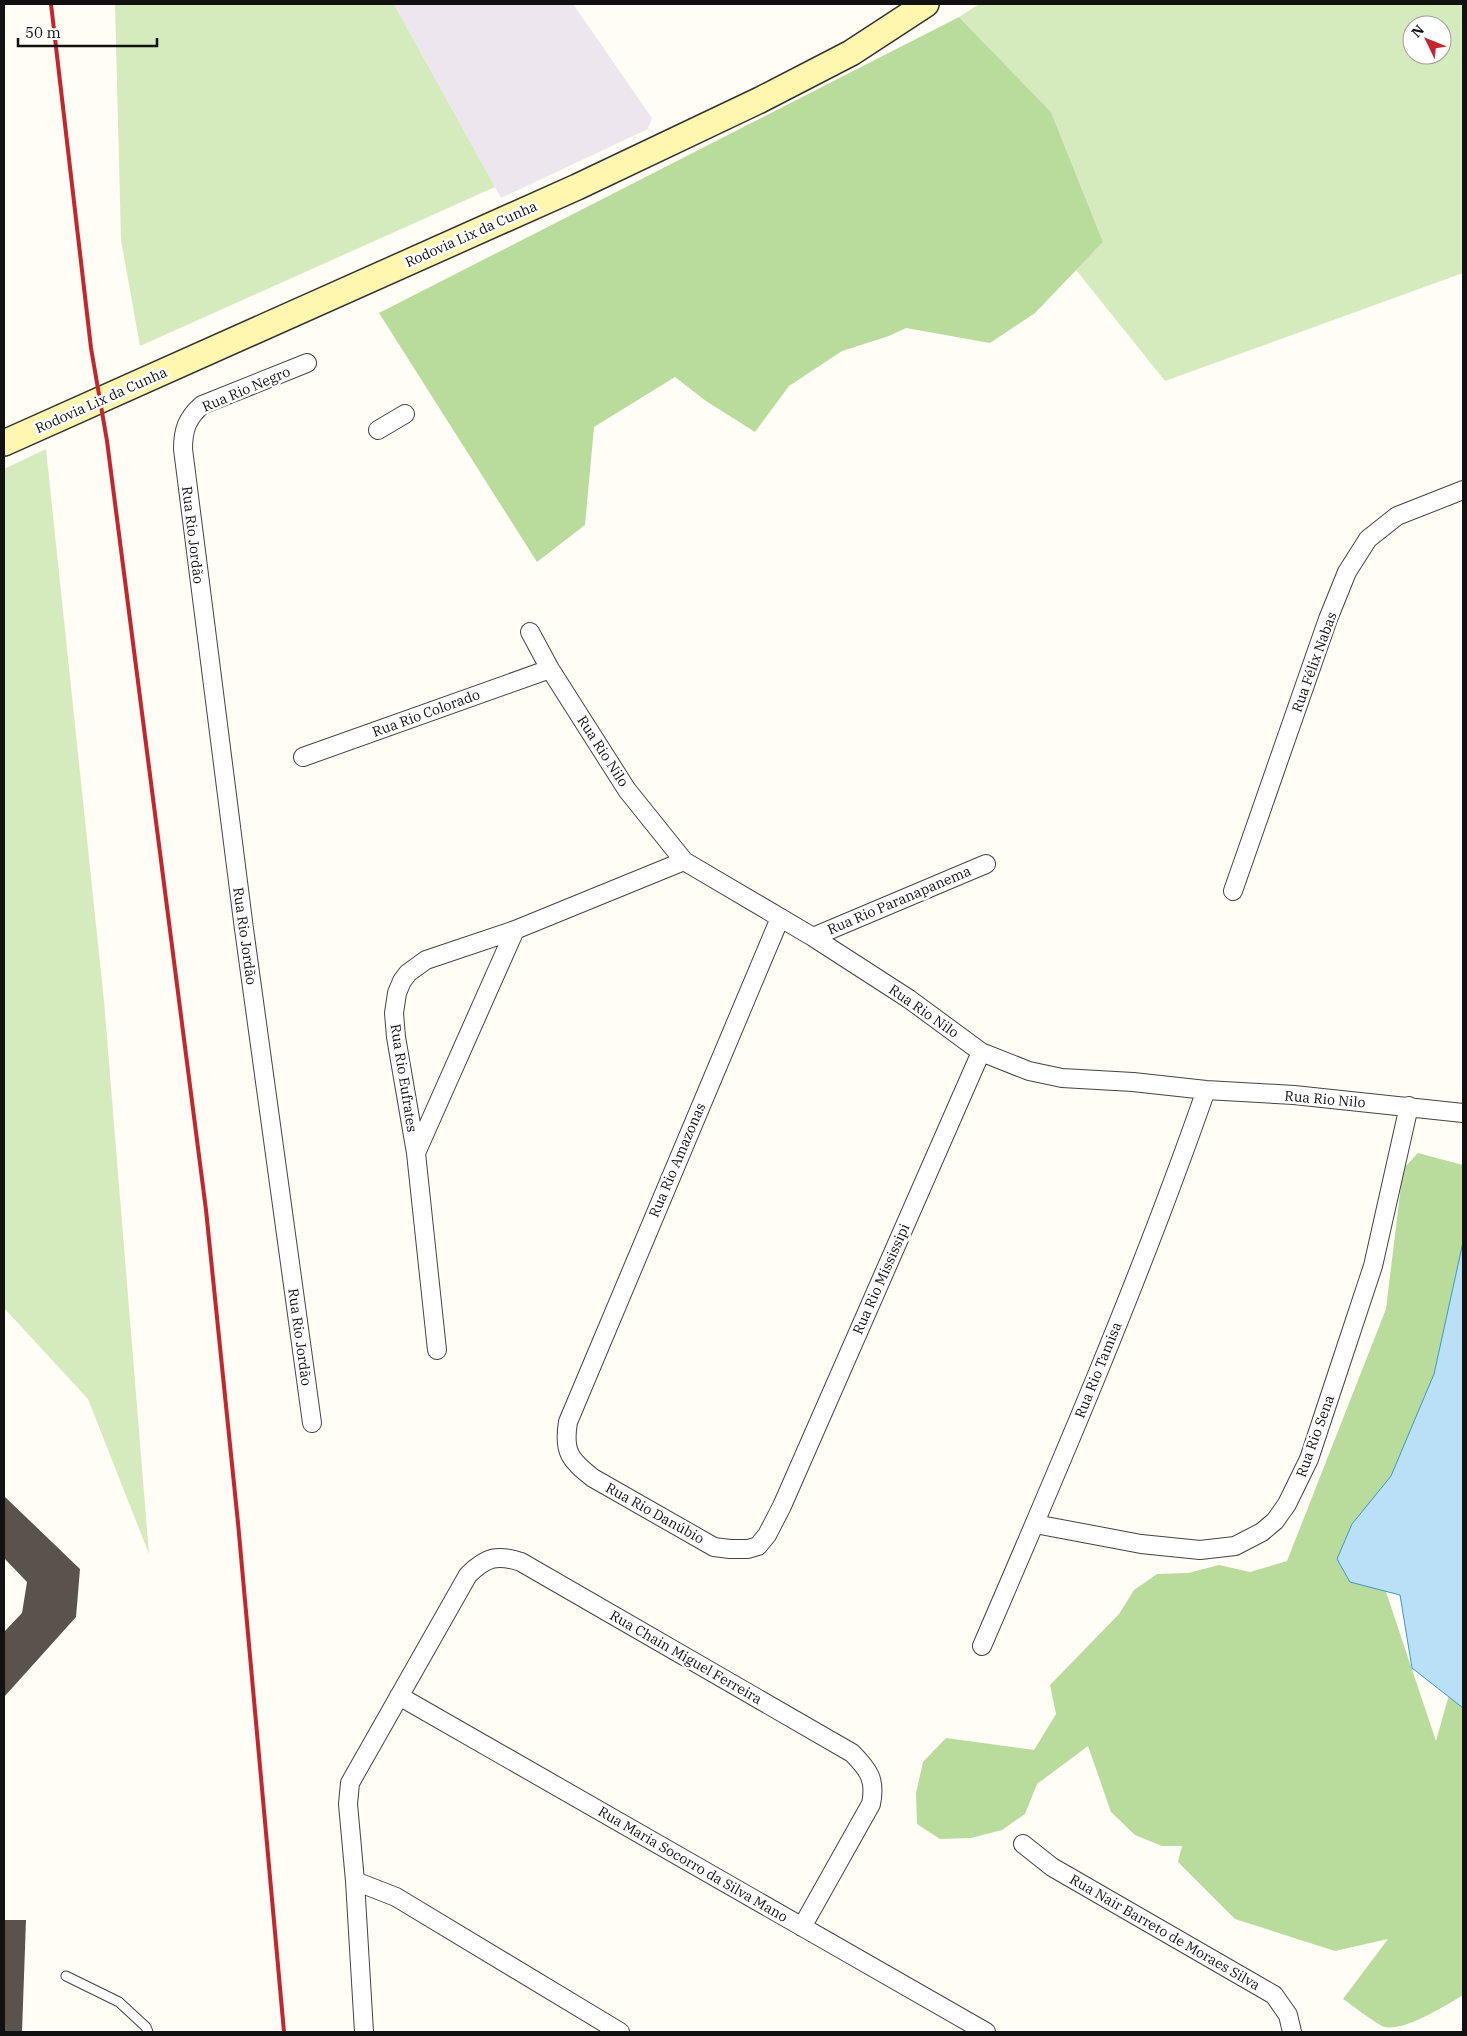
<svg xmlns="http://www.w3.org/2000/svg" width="1467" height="2036" viewBox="0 0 1467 2036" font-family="'IBM Plex Serif',serif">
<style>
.industrial{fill:#eee6ef}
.green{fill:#d5ebbd;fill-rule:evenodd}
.forest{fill:#b9dc9c}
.water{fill:#b9e0f7;stroke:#3f96cf}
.building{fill:#5a524d}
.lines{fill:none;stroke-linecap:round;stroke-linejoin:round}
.service-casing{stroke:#444;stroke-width:11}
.minor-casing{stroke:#444;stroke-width:20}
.secondary-casing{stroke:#333;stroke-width:28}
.service{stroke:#fff;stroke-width:9}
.minor{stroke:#fff;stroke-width:18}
.secondary{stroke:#fff6b0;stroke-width:25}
.rail{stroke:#c4262e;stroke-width:4}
.labels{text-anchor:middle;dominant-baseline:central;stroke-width:5;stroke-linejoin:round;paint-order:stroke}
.street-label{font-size:14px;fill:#111;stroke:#fff}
</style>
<rect width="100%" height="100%" fill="#fffdf5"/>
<path class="industrial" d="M394,4h179l79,114 -4,11 -147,69z"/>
<path class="green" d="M115,4h279l101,183 -355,159 -19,-106z
M979,4h484v269l-298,108 -89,-111 27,-28 -52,-130 -92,-95zM1412,25h30v30h-30z
M46,449l58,552 45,553 -61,-155 -84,-91v-839z"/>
<path class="forest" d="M959,17l92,95 52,130 -68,71 -45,30 -84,-15 -17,8 -47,15 -53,35 -34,46 -49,-31 -31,-24 -81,50 -9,98 -48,37 -158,-249z
M1418,1153l45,12v202l-86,198 59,176 16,-57 11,-10v321c-16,10 -60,37 -78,32 -8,-2 -33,-22 -42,-28l45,-60 -53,12 -100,-32 -57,-57 4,-16h-20l-27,-11 -24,-23 -23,-66 -51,38 -12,30 -23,16 -31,8 -31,1 -23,-15 -1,-31 7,-31 23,-24 88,12 22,-36 -6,-29 69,-71 15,-24 23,-16 31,-1 31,-8 31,7 37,-11 99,-252 17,-140z"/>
<path class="water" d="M1463,1242v466l-51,-40 -12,-73 -50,-13 -13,-23 15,-35 39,-48 43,-102z"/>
<path class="building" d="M4,1496l76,73 -4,48 -72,80v-65l18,-19 5,-31 -23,-24z
M4,1920h22l-4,112h-18z"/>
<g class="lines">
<defs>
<path id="service" d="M66,1976l53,26 27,25 2,5"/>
<path id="minor" d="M307,363l-105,42c-15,13 -19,25 -19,44l61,480 68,494
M378,430l27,-16
M530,632l20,37 77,121 57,71 129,76 96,62 72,53 48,19 33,7 71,4 73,8 88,5 169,18
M303,757l247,-88
M1233,891l95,-272 19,-47 21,-33 29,-23 66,-26
M780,918l-212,504c-5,30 2,38 25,56l121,69 16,2h18l10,-3 9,-11 15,-29 199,-454
M813,937l173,-73
M416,1153l99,-223
M437,1350l-21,-197 -20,-116 -2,-24 3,-20 5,-12 6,-8 18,-13 89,-30 169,-69
M1035,1524l106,20 59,6 35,-4 27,-14 13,-11 12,-17 22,-45 64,-193 36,-160
M982,1646c79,-183 158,-367 224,-556
M399,1696l587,336
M1023,1844l29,23 222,128 14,20 4,17
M355,1881l41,16 224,135
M364,2032l-9,-151 -7,-77 2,-21 118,-208c18,-18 29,-21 53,-13l331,191c17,17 24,27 19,51l-69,123"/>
<path id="secondary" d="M4,443l573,-256 183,-87 91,-47 75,-49"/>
</defs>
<use href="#service" class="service-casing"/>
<use href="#minor" class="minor-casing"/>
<use href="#secondary" class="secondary-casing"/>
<use href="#service" class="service"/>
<use href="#minor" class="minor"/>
<use href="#secondary" class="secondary"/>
<path class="rail" d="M51,4l40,344 16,93 99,769 32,313 46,509"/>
</g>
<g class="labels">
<g class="street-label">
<text transform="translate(471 234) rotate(-24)">Rodovia Lix da Cunha</text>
<text transform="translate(246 389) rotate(-23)">Rua Rio Negro</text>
<text transform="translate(101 400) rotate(-24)">Rodovia Lix da Cunha</text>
<text transform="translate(193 535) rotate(83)">Rua Rio Jordão</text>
<text transform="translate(1314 662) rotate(-70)">Rua Félix Nabas</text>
<text transform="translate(426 713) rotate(-20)">Rua Rio Colorado</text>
<text transform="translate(603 751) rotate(57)">Rua Rio Nilo</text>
<text transform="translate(899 900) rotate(-23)">Rua Rio Paranapanema</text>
<text transform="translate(245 936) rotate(82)">Rua Rio Jordão</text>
<text transform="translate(924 1011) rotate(35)">Rua Rio Nilo</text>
<text transform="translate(404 1078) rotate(81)">Rua Rio Eufrates</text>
<text transform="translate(1325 1099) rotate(5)">Rua Rio Nilo</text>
<text transform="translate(677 1160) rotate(-67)">Rua Rio Amazonas</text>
<text transform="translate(881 1279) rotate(-66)">Rua Rio Mississipi</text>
<text transform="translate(300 1337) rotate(82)">Rua Rio Jordão</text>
<text transform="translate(1098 1370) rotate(-68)">Rua Rio Tamisa</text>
<text transform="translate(1315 1436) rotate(-70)">Rua Rio Sena</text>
<text transform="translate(655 1513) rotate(29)">Rua Rio Danúbio</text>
<text transform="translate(686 1657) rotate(30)">Rua Chain Miguel Ferreira</text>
<text transform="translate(693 1864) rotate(30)">Rua Maria Socorro da Silva Mano</text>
<text transform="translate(1165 1932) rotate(30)">Rua Nair Barreto de Moraes Silva</text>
</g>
</g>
<rect width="1467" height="2036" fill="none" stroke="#111111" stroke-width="10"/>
<g transform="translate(1427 40) rotate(313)"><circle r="24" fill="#ffffff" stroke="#a0a0a0"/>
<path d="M0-4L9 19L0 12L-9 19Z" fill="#c4262e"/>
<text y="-8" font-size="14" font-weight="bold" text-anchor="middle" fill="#111111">N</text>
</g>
<path d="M18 38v8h139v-8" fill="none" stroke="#111111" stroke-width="2.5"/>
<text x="25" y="38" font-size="15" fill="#111111" stroke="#ffffff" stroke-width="4" paint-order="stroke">50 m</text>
</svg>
